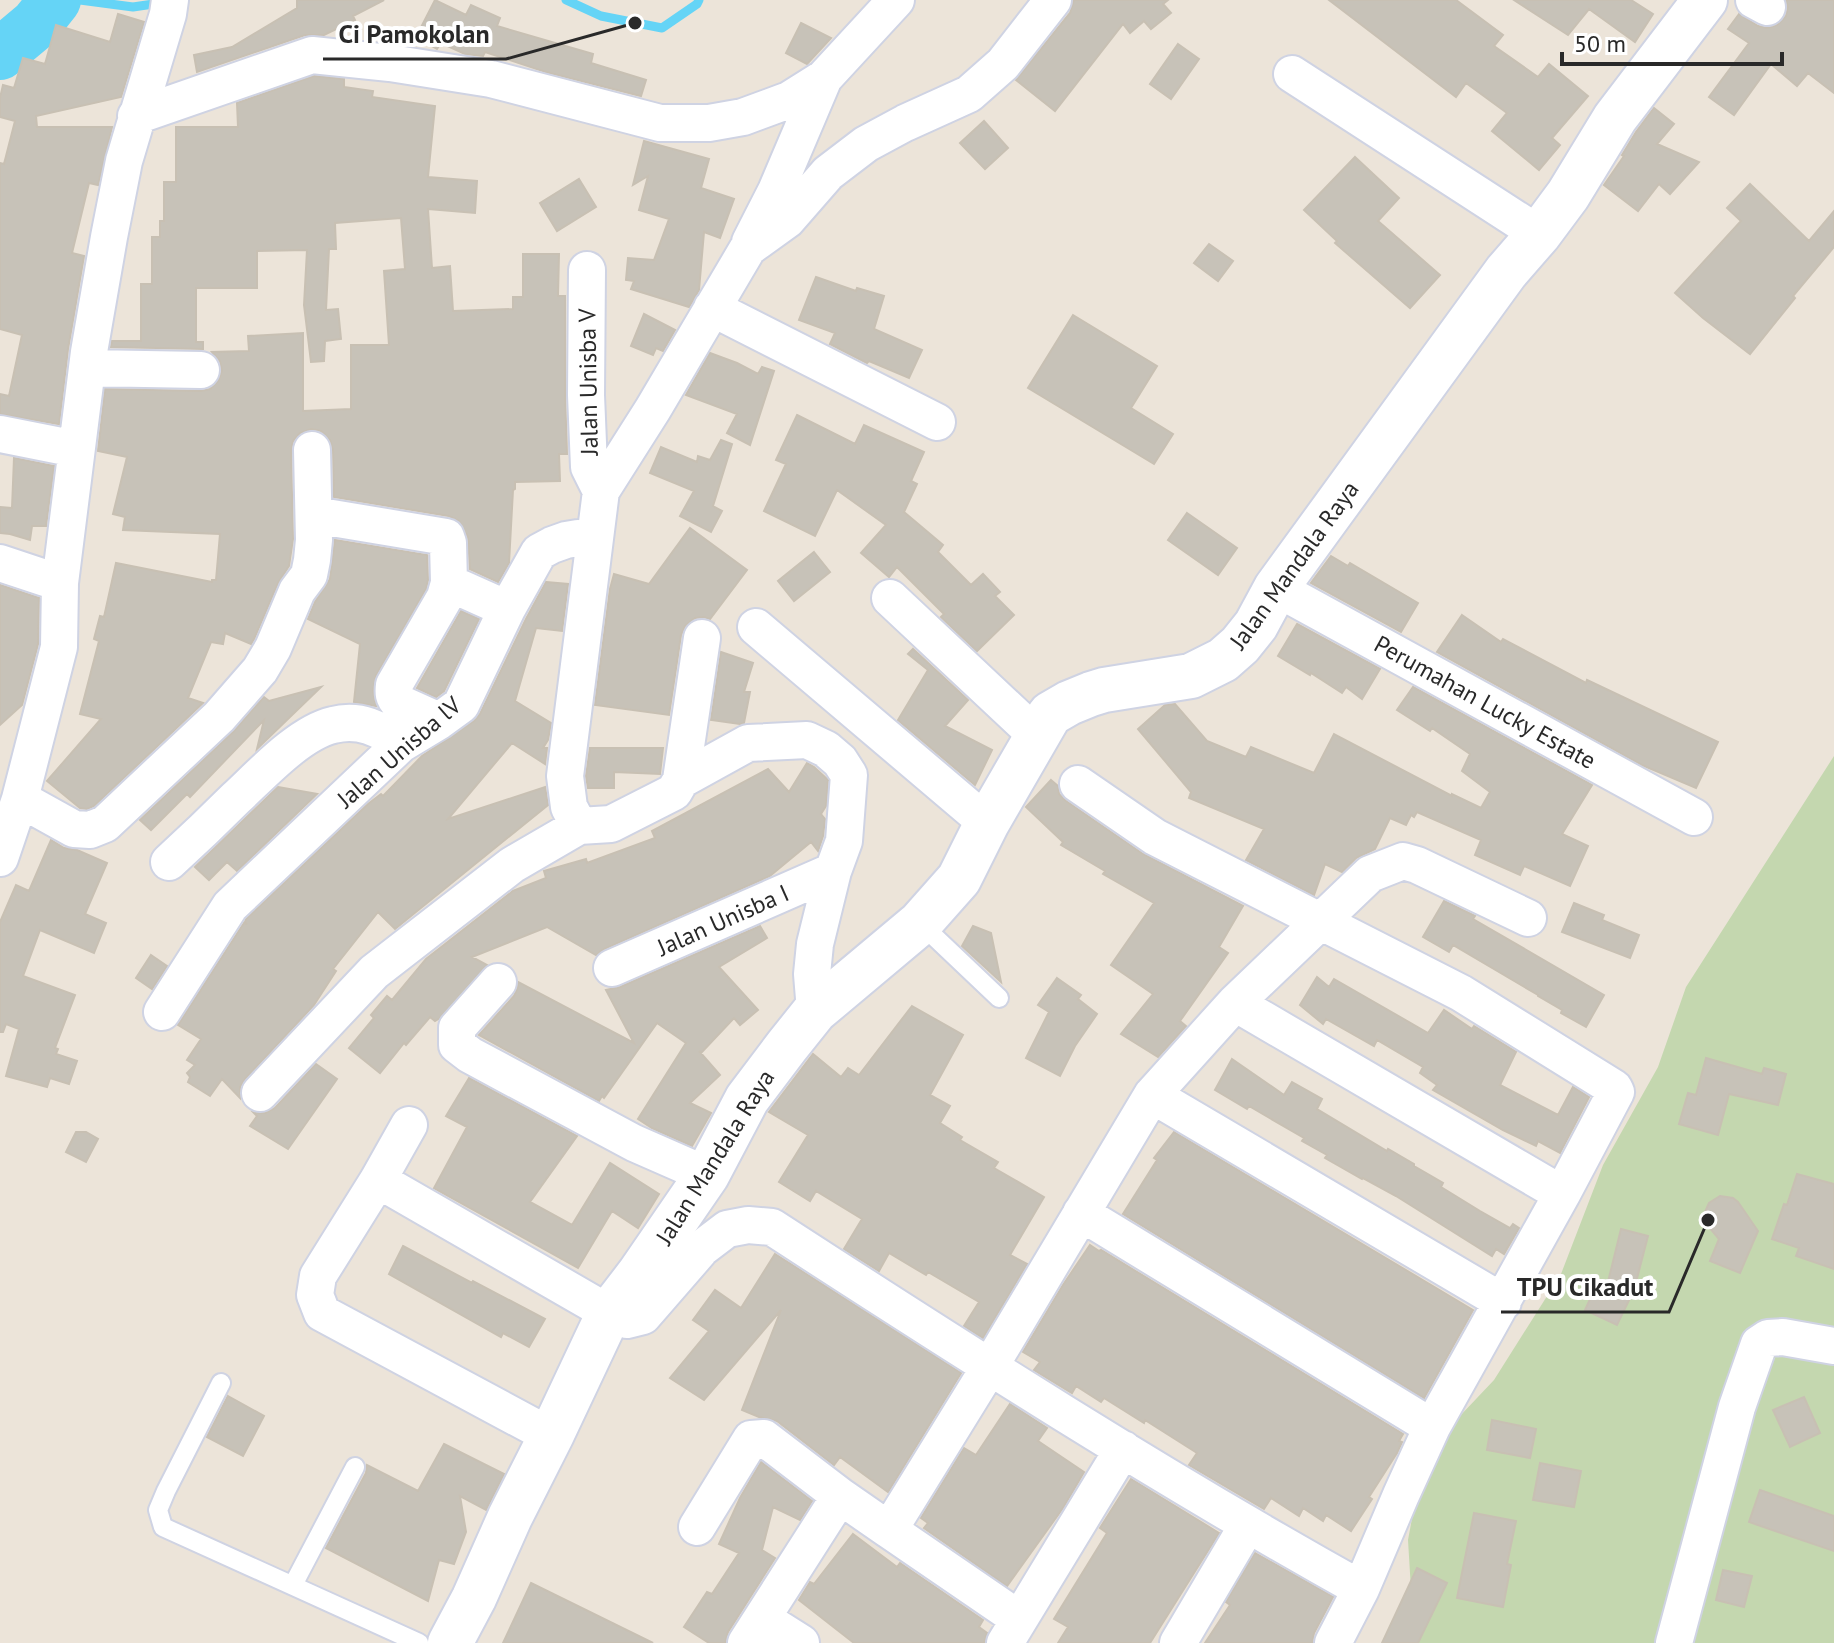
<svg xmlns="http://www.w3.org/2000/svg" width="1834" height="1643" viewBox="0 0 1834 1643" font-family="'PT Sans',sans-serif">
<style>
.cemetery{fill:#c4d7af}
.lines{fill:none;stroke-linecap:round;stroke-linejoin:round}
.stream{stroke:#65d4f6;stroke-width:9}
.river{stroke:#65d4f6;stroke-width:52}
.building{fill:#c7c2b8;stroke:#c8c0b3;stroke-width:2}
.service-casing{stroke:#cfd3e3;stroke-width:22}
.minor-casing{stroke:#cfd3e3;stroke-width:40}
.tertiary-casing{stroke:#cfd3e3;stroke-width:48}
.service{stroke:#fff;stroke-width:18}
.minor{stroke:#fff;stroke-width:36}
.tertiary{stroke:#fff;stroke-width:44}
.labels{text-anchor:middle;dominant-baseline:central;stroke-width:8;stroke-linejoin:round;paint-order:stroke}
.street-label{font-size:24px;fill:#292929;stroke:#fff}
.leader{fill:none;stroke:#292929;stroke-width:3}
.callout-dot{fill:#292929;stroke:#fff;stroke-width:3}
.callout-label{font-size:26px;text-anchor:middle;font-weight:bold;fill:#292929;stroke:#fff;stroke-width:8;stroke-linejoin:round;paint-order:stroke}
</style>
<rect width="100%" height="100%" fill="#ece4d9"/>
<path class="cemetery" d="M1834,756v887h-424l3,-20 -5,-83 16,-86 70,-74 67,-106 42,-109 55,-98 28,-80z"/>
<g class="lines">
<path class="stream" d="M80,0l53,7 27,-4
M566,0l35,16 61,12 35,-24 2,-4"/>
<path class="river" d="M0,54l36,-30 19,-24"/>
</g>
<path class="building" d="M297,0h87l-31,16 2,4 -31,15h-19l-108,37 -3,-17 38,-8 65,-39z
M435,0l31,15 5,-10 29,13 -3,8 96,28 -2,9 55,17 -5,16 -95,-24 -61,-20 -2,4 -18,-2 -24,-11 -4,6 -21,-12z
M1074,0h94l-5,4 8,9 -20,16 -7,-8 -14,12 -7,-9 -68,87 -39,-31 54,-67z
M1329,0h127l47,35 -9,11 44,31 11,-13 39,32 -36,42 8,7 -21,25 -47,-39 15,-18 -41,-30 -10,14z
M1514,0h117l22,14 -18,28 -46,-33 -21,26z
M1786,0h48v93l-26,-20 -11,13 -26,-22 -37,51 -25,-18 40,-54 -21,-14 11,-15 19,12 9,2 10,-3 9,-9 2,-9z
M118,14l26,8 -23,75 -85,19 1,11h75l-14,58 -9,-2 -17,70 12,3 -16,93 -9,75 -59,-10v-20l9,2 13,-61 -22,-6v-166l4,1 11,-43 -15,-4v-19l3,-13 11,3 9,-30 22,6 11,-39 54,17z
M801,23l30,15 -24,26 -21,-11z
M1178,44l21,15 -28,40 -21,-15z
M314,76l30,3v8l29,4 -1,6 63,9 -7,71 49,4 -2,32 -47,-4 4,59 18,-2 3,45 60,-2v-12h10v-43h36l-1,42h7v99l2,59h-8l1,27 -45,1v7l-2,1 -4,73 -11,19 -28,-13 -2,-32 -9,-16 -10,-5 -115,-19 -1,-47 -3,-10 -9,-9 -10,-2 -11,4 -7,8 -2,9 2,89 -4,27 -11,17 -24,56 -3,5 -26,-11 -2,11 -12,-2 -23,56 15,5 -109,103 -7,3 -7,-1 -33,-27 54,-62 -21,-5 19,-73 -5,-2 6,-23 4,1 12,-54 96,19v-2h4l4,-46 -97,-4 2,-13 -12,-3 14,-57 -29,-6 7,-62 96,2 9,-2 8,-8 4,-10 -2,-10 -8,-9 37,-1 -1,-15 55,-3v78l48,-2v-64h38l-5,-74 21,-2 -4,-51 -66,5 1,26h-7l-3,61 12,-1 3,30 -16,2 -1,20 -13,1 -7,-57 3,-55 -50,1v37h-61v54h7v7l-92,-2 1,-6h29v-57h11v-47h8v-16h4v-39h12v-55h62l-1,-24z
M1654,108l20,16 -17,20 42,18 -29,32 -11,-10 -21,27 -34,-26 20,-29 -2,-1 14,-23z
M984,121l24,27 -23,21 -25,-26z
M644,141l65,18 -8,29 33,11 -14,39 -16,-6 -5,58 -10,17 -58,-18 3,-8 -8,-1 2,-22 26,2 15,-41 -30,-9 9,-34 -15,9z
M1355,157l44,41 -21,23 62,54 -30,33 -75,-65 2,-2 -33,-31z
M579,179l17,28 -39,24 -17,-28z
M1750,184l59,57 25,-30v36l-41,49 2,2 -45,56 -47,-36 -28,-25 66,-72 -14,-13z
M1209,244l24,17 -15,20 -24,-18z
M816,277l40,14 1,-3 27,8 -10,33 48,21 -13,28 -40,-17 -2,2 -37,-19 5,-11 -36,-13z
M644,314l31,16 -12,21 -7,-3 -3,7 -22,-9z
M1073,315l84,51 -26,42 42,26 -19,30 -126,-76z
M710,353l27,10 21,11 4,-7 12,4 -24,74 -23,-12 10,-19 -51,-19z
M797,415l58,29 9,-19 60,27 -13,29 6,3 -13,28 39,33 -5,7 33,33 12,-11 17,18 -5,4 19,19 -37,36 -36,-34 3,-3 -47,-47 -8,10 -28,-24 25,-28 -49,-35 -22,46 -51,-25 22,-47 -10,-4z
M721,440l11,4 -19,62 9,5 -11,21 -31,-16 14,-25 -44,-18 11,-26 36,15 1,-6 12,4z
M14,458l40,8 -8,60h-14l-2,14 -20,-6 -10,-1v-26l12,1z
M1187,513l50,35 -19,27 -50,-35z
M690,528l57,42 -37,49 -6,-2 -9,1 -10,8 -4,9 -12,80 -74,-10 15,-116 4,-15 35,10z
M335,540l92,15 1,25 -2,9 -50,86 -3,16 3,15 -22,-4 6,-58 -52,-25 7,-17 15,-23z
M814,552l16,20 -36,29 -16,-20z
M1331,556l17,10 2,-3 68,40 -17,29 -90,-49z
M546,582l22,2 -6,47 -26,-3 -21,73 36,22 -3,17 -5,8h4l-2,16 -33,-21 -64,76 97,-32 3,18 -153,124 -17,-17 -45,57 3,2 -22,34 -69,74 -5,8v11l-18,-19 -12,17 -22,-14 2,-5 -3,-4 8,-8 -8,-5 14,-21 -23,-14 66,-102 3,1 -2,-2 1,-3 122,-115 13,-10 2,2 39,-40 52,-35 6,-7 46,-95z
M0,585l39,13 -1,46 -16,61 -22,20z
M461,611l18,8 -35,72 -8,6 -19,-9z
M1462,615l39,27 2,-3 83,44 1,-3 131,62 -22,46 -54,-23 -205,-113z
M1297,624l83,45 -18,30 -16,-12 -4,6 -31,-20 -1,2 -32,-19z
M913,649l55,51 -23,26 47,24 -17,35 -77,-65 30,-50 -20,-16z
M721,652l32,11 -9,29h6l-6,31 -4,1 -29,-4z
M321,687l-64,62 7,-29 -74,77 -3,-3 -36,36 -11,-10 93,-88 31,-35 5,4z
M1413,687l179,98 -30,49 26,12 -18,40 -46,-20 -4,9 -45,-20 6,-15 -64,-28 -3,5 -3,-2 -5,10 -16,-7 -15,31 -19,9 -14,14 -17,-8 -11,31 -68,-35 18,-31 -75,-31 2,-6 -53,-63 27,-24 10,-1 32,37 39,16 5,-10 63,26 20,-39 118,62v-2l29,14 9,-16 -28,-21 8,-17 -38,-26 -2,3 -33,-21z
M590,748h73l-3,26 -46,-2v16h-26l-2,-12z
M807,763l7,4 14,13 -2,26 -5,8 4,5 -2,17 -5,15 -7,-9 -41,34 -166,73 -8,6 -49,-28 -75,30 15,8 -47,53 -5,3 -5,-4 -24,28 -2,-2 -24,30 -31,-25 25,-30 -3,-3 16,-19 5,4 34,-41 87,-68 33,-13 -2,-7 42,-12 1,4 68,-25 -3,-7 116,-62 21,23z
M1051,780l7,6 1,8 7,7 77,53 100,52 -24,41 9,6 -48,68 6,5 -28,31 -37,-23 32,-40 -42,-29 43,-62 -51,-29 2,-3 -44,-26 2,-3 -37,-35z
M278,787l39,7 -80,77 -10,-9 -18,18 -14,-13z
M51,840l13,8 13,2 30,13 -22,51 21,9 -12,30 -54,-23 -17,46 52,19 -20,53 3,1 -2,5 21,7 -8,23 -19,-6 -3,9 -41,-11 13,-47 -13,-5 -3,8h-3v-110l16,-37 13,6z
M1444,901l31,15 -2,3 131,76 -18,32 -25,-14 1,-3 -24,-14v-1l-85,-50 -4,7 -26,-15z
M1574,903l30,12 -2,5 37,15 -9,23 -68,-26z
M760,926l7,12 -48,29 39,43 -18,15 -6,-7 -33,35 -2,-2 21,24 -30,28 21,10 -19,33 -40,-18 -14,-9 48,-76 -29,-20 -53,75 -2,-2 -3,5 -120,-66 35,-39 4,-9v-5l116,61 -28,-53 14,-3z
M973,926l18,7 10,49 -39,-36z
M151,955l16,11 -15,23 -16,-11z
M1317,977l12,10 5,-8 94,54 16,-23 28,19 2,-3 42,26 -16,33 58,30 15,-28 16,10 -29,56 -22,-12 -2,5 -33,-16 -70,-40 4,-5 -17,-12 3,-6 -46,-27 -3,6 -48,-27 -3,5 -23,-19z
M1057,978l24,17 -3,4 19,15 -22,32 -15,30 -34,-18 23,-46 -11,-7z
M912,1006l51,29 -33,60 20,11 -10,17 22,14 -2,3 38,22 -4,6 50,29 -34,58 17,9 -44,74 -19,-12 15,-24 -51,-30 -2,3 -37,-22 -10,18 -35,-22 18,-30 -46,-28 -6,10 -31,-19 29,-47 -39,-23 44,-58 28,23 7,-9 11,7z
M1706,1058l56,16 2,-6 22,6 -8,31 -49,-11 -11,41 -39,-11 9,-31 8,2z
M1232,1059l52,36 8,-13 30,17 -5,10 70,42 1,-2 26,15v2l29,17 -2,4 39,24 30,17 3,-4 6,4 -15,26 -8,-5 -4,7 -96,-60 -33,-18 -1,1 -37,-21 2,-3 -25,-14 2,-3 -55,-32 -2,3 -32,-19z
M316,1064l21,15 -49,70 -38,-23 7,-10 -4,-4 12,1 10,-5z
M469,1078l108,58 -47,66 42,23 38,-62 49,31 -21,34 -26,-17 -34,57 -144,-80 33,-61 -21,-11z
M76,1132h10l12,7 -12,23 -20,-10z
M1174,1132l299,178 -49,88 -301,-184 34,-54 -3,-2z
M1797,1174l37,10v85l-38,-13 3,-8 -27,-9 12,-35 3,1z
M1720,1196l13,2 5,4 20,29 -18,42 -30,-12 9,-22 -11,-13 -4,-12 5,-11z
M1621,1229l27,7 -14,54 -17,35 -32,-15 11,-24 10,4z
M1090,1245l9,6 2,-1 302,184 -4,7 3,1 -5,11 -28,44 3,2 -21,32 -25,-16 -3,6 -20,-13 -4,8 -28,-18 -7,11 -75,-44 8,-12 -52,-33 -1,3 -40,-25 -3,4 -25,-16 -4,7 -38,-23 6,-8 -17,-10 40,-67z
M403,1246l69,37 1,-2 72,38 -16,28 -26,-14 -2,4 -112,-63z
M775,1254l186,119 -73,119 -48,-35 -6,8 -57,-44 -18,-4 -17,-7 39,-100 -77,90 -34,-22 39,-47 -16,-11 22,-30 26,18z
M228,1396l36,20 -21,40 -36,-19z
M1804,1397l16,36 -30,14 -17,-37z
M1010,1404l37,24 -9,13 46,31 -21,36 -56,78 -83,-58 4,-5 -7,-5 43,-70 12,7z
M1492,1420l44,9 -6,29 -43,-8z
M444,1444l60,30 -18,36 -26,-14 6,36 -12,32 -15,-4 -11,41 -102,-53 40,-75 1,-8 51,26z
M761,1462l51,39 -12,19 -27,-13 -11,43 13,8 -47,74 -3,11h-16l-25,-16 23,-35 5,2 27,-41 -20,-9 21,-46z
M1540,1463l41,8 -7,36 -41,-7z
M1131,1479l88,54 -69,110h-92l10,-16 -14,-8 53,-86 -7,-5z
M1760,1490l74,26v35l-85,-29z
M1474,1513l42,8 -9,43 4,1 -8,42 -46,-9z
M853,1534l44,33 3,-4 83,57 -4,7 8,6 -3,10h-130l-55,-43 11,-18 4,2z
M1255,1553l78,44 -19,36 -2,10h-107l25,-38 -4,-3z
M1417,1568l30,15 -29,60h-36z
M1723,1570l29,6 -8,31 -28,-7z
M531,1583l122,60h-150z"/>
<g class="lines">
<defs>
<path id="service" d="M920,923l79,75
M221,1383l-55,108 -8,19 5,17 256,116
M293,1585l62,-118"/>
<path id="minor" d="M1754,0l13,7
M1292,74l247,160
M136,116l176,-61 78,8 101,16 169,44h49l34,-6 46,-17 35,-22
M750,242l26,-51 48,-113 72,-78
M587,270l-1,125 3,72 12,24
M712,308l225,114
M89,368l112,2
M0,434l76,15
M314,515l132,22 2,6 1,40 58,26
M0,563l60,20
M1276,588l418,229
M890,598l146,137
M756,627l231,196
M439,721l-40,-18c-6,-6 -6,-10 -5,-18l51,-88 4,-14
M681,780l21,-142
M1078,784l77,53 306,156 153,95 2,4 -54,102 -327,-191
M20,799l54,30 16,1 15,-6 114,-107 41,-47 13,-22 24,-57 12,-16 3,-15 2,-20 -2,-90
M579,826l-10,-19 -4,-31 36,-285 52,-82 95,-161 39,-28 41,-47 38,-29 39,-21 64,-29 34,-30 50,-64
M0,858l20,-59 39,-152 1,-64 29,-231 20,-115 15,-76 44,-147 2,-14
M169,862c23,-21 45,-42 67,-64 25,-23 63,-65 97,-73 27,-7 47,4 68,19
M612,968l221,-97
M498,982l-41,46v17l13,10 164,88 73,32
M162,1012l68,-106 171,-162 38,-23 22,-16 46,-96 32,-57 13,-7 14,-5 12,-2 16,2
M260,1093l114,-121 138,-107 67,-39 32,-2 63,-32 7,-12 67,-37 59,-3 19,9 14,12 9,14 -5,66 -11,30 -18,73 -3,30 3,37
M1152,1095l351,207
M409,1125l-31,55 -60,96 -3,19 7,18 229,123
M378,1180l231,133 18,7 16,-4 59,-68 25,-19 21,-4 24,2c194,126 388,250 589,362
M1081,1213l351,214
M840,1496l49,34 100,-162 163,-273 83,-92 135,-129 33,-13 14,4 111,53
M697,1527l54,-88 13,-1 76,58 -94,147
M889,1530l130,89
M763,1619l38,24
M1005,1643l118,-194
M1178,1643l69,-117
M1333,1643l28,-54 40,-94 31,-68 130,-233
M1674,1643l63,-236 22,-63 9,-6 15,-1 51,9"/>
<path id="tertiary" d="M450,1643l24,-45 36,-81 41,-81 58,-123 30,-39 68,-99 40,-76 40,-53 28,-35 105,-88 39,-44 28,-56 63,-109 19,-11 22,-9 13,-4 87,-14 32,-16 17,-15 16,-20 20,-37 230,-316 33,-38 29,-39 47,-77 90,-118"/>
</defs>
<use href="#service" class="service-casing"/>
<use href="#minor" class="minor-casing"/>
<use href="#tertiary" class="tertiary-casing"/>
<use href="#service" class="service"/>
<use href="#minor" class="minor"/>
<use href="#tertiary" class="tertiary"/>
</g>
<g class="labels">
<g class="street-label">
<text transform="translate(588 382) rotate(-91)">Jalan Unisba V</text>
<text transform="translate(1294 565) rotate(-54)">Jalan Mandala Raya</text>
<text transform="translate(1485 702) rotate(29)">Perumahan Lucky Estate</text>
<text transform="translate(399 752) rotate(-41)">Jalan Unisba lV</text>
<text transform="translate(723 920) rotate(-24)">Jalan Unisba I</text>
<text transform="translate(715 1157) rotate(-58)">Jalan Mandala Raya</text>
</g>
</g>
<path class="leader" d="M635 23L506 59H323M1708 1220L1669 1312H1501"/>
<g class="callout-dot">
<circle cx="635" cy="23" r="8"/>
<circle cx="1708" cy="1220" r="8"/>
</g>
<g class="callout-label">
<text x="414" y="43">Ci Pamokolan</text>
<text x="1585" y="1296">TPU Cikadut</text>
</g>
<path d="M1562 52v12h220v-12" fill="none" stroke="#292929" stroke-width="4"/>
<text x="1574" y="52" font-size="24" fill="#292929" stroke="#ffffff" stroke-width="6" paint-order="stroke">50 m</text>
</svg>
